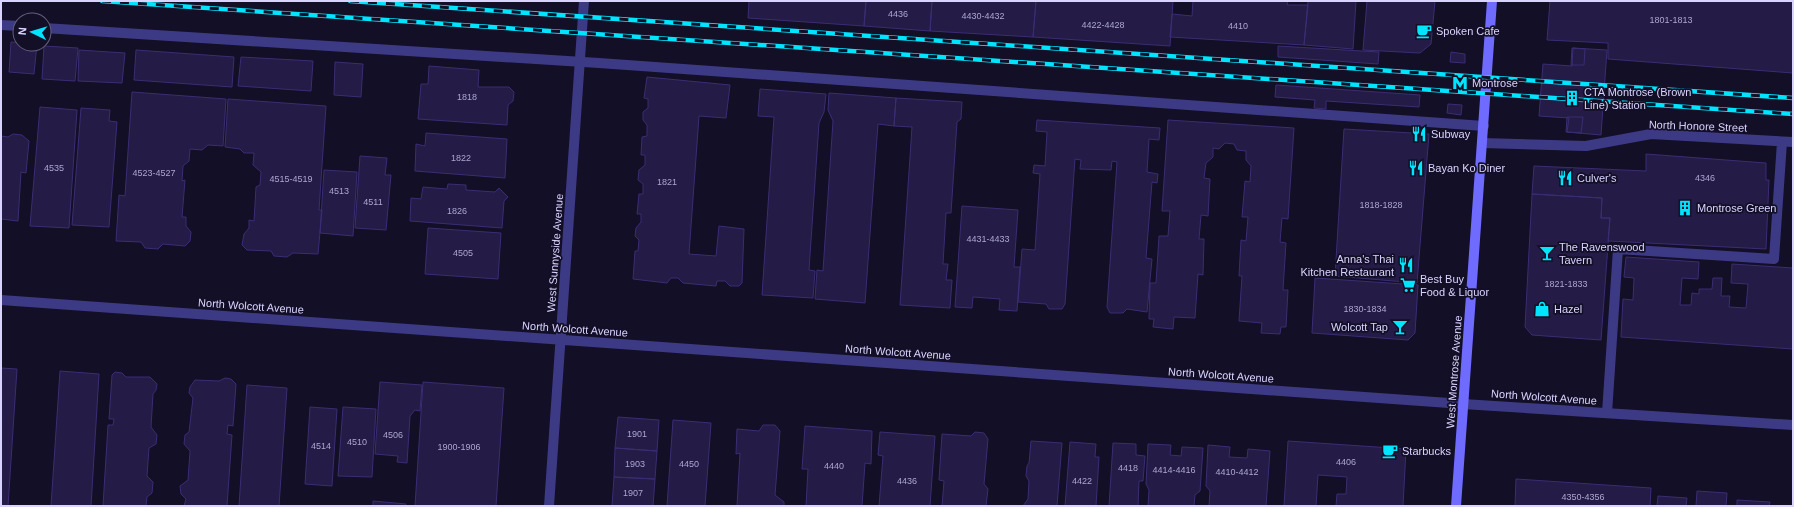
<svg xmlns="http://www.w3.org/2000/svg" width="1794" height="507" viewBox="0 0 1794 507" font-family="Arial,sans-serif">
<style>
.building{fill:#241b47;stroke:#3b2d73}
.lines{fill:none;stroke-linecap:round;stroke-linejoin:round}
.service{stroke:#3d3a85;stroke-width:10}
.minor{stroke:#3d3a85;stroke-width:10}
.secondary{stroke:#6f6bff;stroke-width:10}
.rail-casing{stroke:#00e5ff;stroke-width:4.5}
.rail{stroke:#130f26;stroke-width:3;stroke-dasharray:9;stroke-linecap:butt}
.labels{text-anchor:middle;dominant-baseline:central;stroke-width:3.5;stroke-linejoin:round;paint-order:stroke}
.number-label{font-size:9px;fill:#aca6d1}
.poi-label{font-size:11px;fill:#d9d4ff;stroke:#130f26;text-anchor:start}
.street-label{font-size:11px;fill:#d9d4ff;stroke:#130f26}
</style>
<rect width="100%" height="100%" fill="#130f26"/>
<path class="building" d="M749,1h117l-2,25 -116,-8z
M866,1h66l-2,30 -66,-5z
M932,1h104l-3,36 -103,-6z
M1036,1h137l-3,45 -137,-9z
M1193,1h95l-1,4h21l-4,40 -134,-8 2,-23 20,2z
M1308,1h48l-3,48 -49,-4z
M1367,1h68l-4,43 -11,9 -57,-3z
M1550,1h243v72l-185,-14v-16l-61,-3z
M11,42l26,2 -3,30 -25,-2z
M44,46l34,2 -3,33 -33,-2z
M1278,46l101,6 -1,12 -100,-7z
M1572,48l13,1 -1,16h-13z
M1573,48l34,2 -6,85 -34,-3 2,-14 -30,-2 4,-52 29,2z
M79,50l46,3 -3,30 -44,-2z
M136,50l98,7 -2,30 -98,-7z
M1451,52l14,2v9l-15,-1z
M241,57l72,4 -2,30 -73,-5z
M335,62l28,2 -2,33 -27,-2z
M429,66l50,4 -1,17h31l5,5 -1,9 -5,4 -1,20 -89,-6 3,-35h7z
M647,77l83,8 -4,33 -27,-2 -10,138 27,2 3,-30 25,3 -2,54 -3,3h-9l-5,-5h-8l-1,5 -33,-3 -5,-5h-7l-4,5 -34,-4 2,-28h3l1,-11 -4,-4 1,-8 5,-6v-8h-4l2,-20h4v-10l-5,-4 1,-10 6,-5v-10h-4l1,-18 5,-1v-11l-4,-5v-8l5,-4v-9l-4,-1z
M1276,85l144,10 -1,12 -93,-6v8l-12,-1 1,-8 -40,-3z
M760,89l66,5 -2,18 -5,11 -10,147 6,1 -2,27 -51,-3 12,-178 -16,-1z
M132,92l94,7 -3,47 -15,-1 -6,5 -12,-1 -1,12 -6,5 -1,15 3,-1 -3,37h4v9l5,6 -1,9 -5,5 -22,-2 -5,5 -13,-1 -4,-6 -25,-1 3,-46 6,1z
M829,93l67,5 -2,28 -16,-2 -13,179 -50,-4 2,-29 6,1 10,-150 -5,-11z
M896,98l66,4 -1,17 -4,3 -6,91h-5l-3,51h5l-2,16h6l-2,28 -50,-3 12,-178 -18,-1z
M228,99l98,7 -7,104h3l-4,44 -25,-1 -6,4 -13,-1 -3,-5 -24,-1 -5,-5 2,-11 5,-6v-8l5,1 2,-34 4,-2 1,-13 -8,-7 1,-12h-10l-4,-4 -15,-2z
M1448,104l14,1 -1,10 -14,-2z
M40,107l37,3 -8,118 -39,-2z
M81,108l29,2 -1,11 8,1 -8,105 -37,-2z
M1567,117h16l-2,16 -15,-1z
M1037,120l123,8 -1,12 -10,-1 -2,33 11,2 -1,9 -5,-1 -6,76 6,1 -5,53 -20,-3 -4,4h-13l-3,-6 10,-145 -5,-1 -1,9 -31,-1 1,-9 -6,-1 -10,145 -3,5h-13l-3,-5 -28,-2 4,-53 13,1 5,-76 -7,-1 1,-8 11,1 2,-34 -11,-1z
M1168,120l126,8 -6,91 -6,-1 -2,24 6,1 -3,47h5l-2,37h-5l-1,7 -19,-1 1,-10 -23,-2 3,-45h-3l2,-36 5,1 2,-24h-6l3,-36 5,1 1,-16 -5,-6v-9l-9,-1 -3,-6 -9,-1 -6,6 -6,-1v9l-7,6 -2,15 6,1 -2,37 -7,-1 -2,24h5l-1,36 -5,-1 -3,44 -21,-1 -1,12 -20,-2 1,-8h-5l1,-36h6l3,-47h9l2,-25h-8z
M1344,129l85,5 -12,149 -82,-7z
M426,133l81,6 -2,39 -90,-7 1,-27 9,2z
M13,134l9,1 7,6 -3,32 -5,-1 -3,49 -17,-2v-83l7,1z
M1646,154l120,9v17h3l-3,69 -158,-8 2,-23h-9l1,-20 -70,-4 2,-28 112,5z
M360,156l27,2 -2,17h6l-5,55 -31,-2z
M324,170l33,2 -4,64 -33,-3z
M448,184l18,1v5l29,2 4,-4 9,9 -4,4 -2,27 -92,-7 1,-23 10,1 2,-12 24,2z
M1532,194l70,4 -1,20h9l-9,122 -69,-5 -7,-8z
M962,206l56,4 -4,57h6l-3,44 -18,-1 1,-11 -27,-2 -1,11 -17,-1z
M428,228l73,5 -3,46 -73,-5z
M1626,257l73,5 -1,17 -16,-1 -2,27h11l1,-12 7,1v-5h13l1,-11h9l-1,18h9l-1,11 17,1 2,-24 -17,-1 1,-19 61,4v81l-172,-12 2,-38 10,1 1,-22 -10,-1z
M1315,278l103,7 -3,48 -7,7 -96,-7z
M1,368l16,1 -9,137h-7z
M60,371l39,3 -8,132h-40z
M115,372l7,1 4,4h24l7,7 -1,6 -3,4 -2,33 6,8 -1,9 -7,4 -2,28 6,6 -1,11 -5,4 -1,9h-43l5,-81h5l1,-6h-5l3,-44z
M225,378l6,1 5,5 -3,42 -5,-1 -1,9 5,1 -5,71h-43l2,-7 -5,-5 -1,-8 8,-6 2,-29 -6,-7 1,-9 4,-3 4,-34 -4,-5 1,-6 5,-7 24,1z
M380,382l42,3 -2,26 -5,-1 -5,6 -3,47 -10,-1 1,-6 -23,-2z
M423,382l81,6 -8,118h-81z
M247,385l40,3 -8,118h-40z
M310,407l27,2 -5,77 -27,-2z
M343,407l33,2 -4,68 -34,-1z
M618,417l41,3 -2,31 -42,-3z
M673,420l38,3 -6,83h-38z
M763,425h12l5,6 -5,64 9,7v4h-47l3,-53 -4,1 1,-25 22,2z
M805,426l67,5 -1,33 -6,-1 -3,43h-56l2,-37h-6z
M880,432l55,4 -5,70h-51l4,-50 -5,-1z
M975,432l9,1 4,6 -4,45 4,5 -2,17h-44l2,-25 -5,-1 3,-46 29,2z
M1031,441l31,2 -5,63h-34l5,-7 1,-18 -3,-5 1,-10 2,-3z
M1288,441l118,8 -3,57h-67l1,-12h9l1,-17 -29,-2 -2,31h-32z
M1070,442l26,2 -1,13h4l-3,49h-31z
M1113,443l23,1v11l9,1 -2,25h-4l-1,25h-29z
M1148,444l23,1 -1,10 11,1 1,-9 21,1 -3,43 -5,4 -1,11h-46l1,-16 -3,-6z
M1208,445l22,2 -1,10 18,1 1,-9 22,2 -4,55h-57l1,-15 -4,-5z
M615,448l42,3 -2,28 -41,-2z
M614,477l41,2 -2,27h-41z
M1516,479l135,9 -1,18h-135z
M1697,491l30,2 -1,13h-30z
M1658,496l29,2 -1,8h-29z
M1737,500l33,2 -1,4h-32z
M373,501l33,3 -1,2h-32z"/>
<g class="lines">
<path class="service" d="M1,25l19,1
M44,28l555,35 885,63
M1482,143l104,3 65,-12 142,8
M1607,413l11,-164 156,10 8,-117"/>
<path class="minor" d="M1,300l1462,104 330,21
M549,506l35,-505"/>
<path class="secondary" d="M1456,506l36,-505"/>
<defs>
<path id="rail" d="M102,1l1691,113
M350,1l1443,97"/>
</defs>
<use href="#rail" class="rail-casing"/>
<use href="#rail" class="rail"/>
</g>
<defs>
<symbol id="cafe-bare" viewBox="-9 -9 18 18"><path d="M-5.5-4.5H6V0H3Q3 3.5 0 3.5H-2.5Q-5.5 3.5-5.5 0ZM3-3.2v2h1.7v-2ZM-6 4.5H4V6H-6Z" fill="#00e5ff" stroke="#130f26" stroke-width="2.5" paint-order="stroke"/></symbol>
<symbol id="metro-bare" viewBox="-9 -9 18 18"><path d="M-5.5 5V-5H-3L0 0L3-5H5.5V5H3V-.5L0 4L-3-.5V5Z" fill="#00e5ff" stroke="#130f26" stroke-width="2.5" paint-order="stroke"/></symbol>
<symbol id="building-bare" viewBox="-9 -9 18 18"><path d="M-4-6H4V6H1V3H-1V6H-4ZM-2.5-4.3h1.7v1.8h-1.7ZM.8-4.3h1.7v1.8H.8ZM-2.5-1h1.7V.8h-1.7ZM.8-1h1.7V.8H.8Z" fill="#00e5ff" stroke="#130f26" stroke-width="2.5" paint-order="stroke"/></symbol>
<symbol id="restaurant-bare" viewBox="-9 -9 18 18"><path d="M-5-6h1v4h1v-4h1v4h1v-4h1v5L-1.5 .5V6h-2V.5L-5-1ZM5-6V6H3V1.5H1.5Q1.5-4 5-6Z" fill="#00e5ff" stroke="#130f26" stroke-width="2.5" paint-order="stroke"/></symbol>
<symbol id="bar-bare" viewBox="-9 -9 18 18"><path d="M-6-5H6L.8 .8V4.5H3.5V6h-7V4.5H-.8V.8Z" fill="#00e5ff" stroke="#130f26" stroke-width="2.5" paint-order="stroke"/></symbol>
<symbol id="supermarket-bare" viewBox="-9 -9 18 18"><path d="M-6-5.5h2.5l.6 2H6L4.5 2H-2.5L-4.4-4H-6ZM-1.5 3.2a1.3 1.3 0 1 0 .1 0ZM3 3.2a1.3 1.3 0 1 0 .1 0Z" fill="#00e5ff" stroke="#130f26" stroke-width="2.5" paint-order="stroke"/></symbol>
<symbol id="shop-bare" viewBox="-9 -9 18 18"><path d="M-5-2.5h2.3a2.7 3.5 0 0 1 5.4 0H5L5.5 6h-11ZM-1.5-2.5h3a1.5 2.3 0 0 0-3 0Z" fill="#00e5ff" stroke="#130f26" stroke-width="2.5" paint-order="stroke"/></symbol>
</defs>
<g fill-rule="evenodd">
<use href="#cafe-bare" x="1413" y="20" width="22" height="22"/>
<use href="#metro-bare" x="1449" y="72" width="22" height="22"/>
<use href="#building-bare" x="1561" y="87" width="22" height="22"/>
<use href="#restaurant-bare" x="1408" y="123" width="22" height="22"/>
<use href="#restaurant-bare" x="1405" y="157" width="22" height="22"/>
<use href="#restaurant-bare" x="1554" y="167" width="22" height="22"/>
<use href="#building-bare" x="1674" y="197" width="22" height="22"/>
<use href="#bar-bare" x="1536" y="242" width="22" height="22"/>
<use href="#restaurant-bare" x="1395" y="254" width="22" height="22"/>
<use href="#supermarket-bare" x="1397" y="274" width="22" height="22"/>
<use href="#shop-bare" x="1531" y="298" width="22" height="22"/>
<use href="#bar-bare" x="1389" y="316" width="22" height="22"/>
<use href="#cafe-bare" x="1379" y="440" width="22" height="22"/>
</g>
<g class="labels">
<g class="number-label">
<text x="898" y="14">4436</text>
<text x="983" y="16">4430-4432</text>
<text x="1671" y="20">1801-1813</text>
<text x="1103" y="25">4422-4428</text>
<text x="1238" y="26">4410</text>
<text x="467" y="97">1818</text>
<text x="461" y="158">1822</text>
<text x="54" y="168">4535</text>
<text x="154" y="173">4523-4527</text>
<text x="1705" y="178">4346</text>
<text x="291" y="179">4515-4519</text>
<text x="667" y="182">1821</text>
<text x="339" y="191">4513</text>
<text x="373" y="202">4511</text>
<text x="1381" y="205">1818-1828</text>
<text x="457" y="211">1826</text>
<text x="988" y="239">4431-4433</text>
<text x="463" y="253">4505</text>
<text x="1566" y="284">1821-1833</text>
<text x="1365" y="309">1830-1834</text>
<text x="637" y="434">1901</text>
<text x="393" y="435">4506</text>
<text x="357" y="442">4510</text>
<text x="321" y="446">4514</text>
<text x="459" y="447">1900-1906</text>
<text x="1346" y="462">4406</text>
<text x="635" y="464">1903</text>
<text x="689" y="464">4450</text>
<text x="834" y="466">4440</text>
<text x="1128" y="468">4418</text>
<text x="1174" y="470">4414-4416</text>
<text x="1237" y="472">4410-4412</text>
<text x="907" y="481">4436</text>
<text x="1082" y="481">4422</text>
<text x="633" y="493">1907</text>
<text x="1583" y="497">4350-4356</text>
</g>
<g class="poi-label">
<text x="1436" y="31">Spoken Cafe</text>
<text x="1472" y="83">Montrose</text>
<text x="1584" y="92">CTA Montrose (Brown<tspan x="1584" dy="13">Line) Station</tspan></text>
<text x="1431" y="134">Subway</text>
<text x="1428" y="168">Bayan Ko Diner</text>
<text x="1577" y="178">Culver's</text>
<text x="1697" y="208">Montrose Green</text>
<text x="1559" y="247">The Ravenswood<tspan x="1559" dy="13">Tavern</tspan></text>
<text x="1394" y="259" text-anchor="end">Anna's Thai<tspan x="1394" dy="13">Kitchen Restaurant</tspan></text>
<text x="1420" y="279">Best Buy<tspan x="1420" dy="13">Food &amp; Liquor</tspan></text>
<text x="1554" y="309">Hazel</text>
<text x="1388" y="327" text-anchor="end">Wolcott Tap</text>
<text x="1402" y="451">Starbucks</text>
</g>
<g class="street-label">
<text transform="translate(1698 126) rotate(2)">North Honore Street</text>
<text transform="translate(555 253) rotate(-86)">West Sunnyside Avenue</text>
<text transform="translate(251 306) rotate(4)">North Wolcott Avenue</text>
<text transform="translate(575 329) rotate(4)">North Wolcott Avenue</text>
<text transform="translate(898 352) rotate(4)">North Wolcott Avenue</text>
<text transform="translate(1454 372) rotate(-86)">West Montrose Avenue</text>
<text transform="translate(1221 375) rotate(4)">North Wolcott Avenue</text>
<text transform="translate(1544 397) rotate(4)">North Wolcott Avenue</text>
</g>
</g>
<rect width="1794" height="507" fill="none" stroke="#d9d4ff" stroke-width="4"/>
<g transform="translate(32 32) rotate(275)"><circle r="19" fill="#130f26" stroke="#625e7d"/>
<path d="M0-3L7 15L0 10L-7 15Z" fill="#00e5ff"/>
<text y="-6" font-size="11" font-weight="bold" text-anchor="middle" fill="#d9d4ff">N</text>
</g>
</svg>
